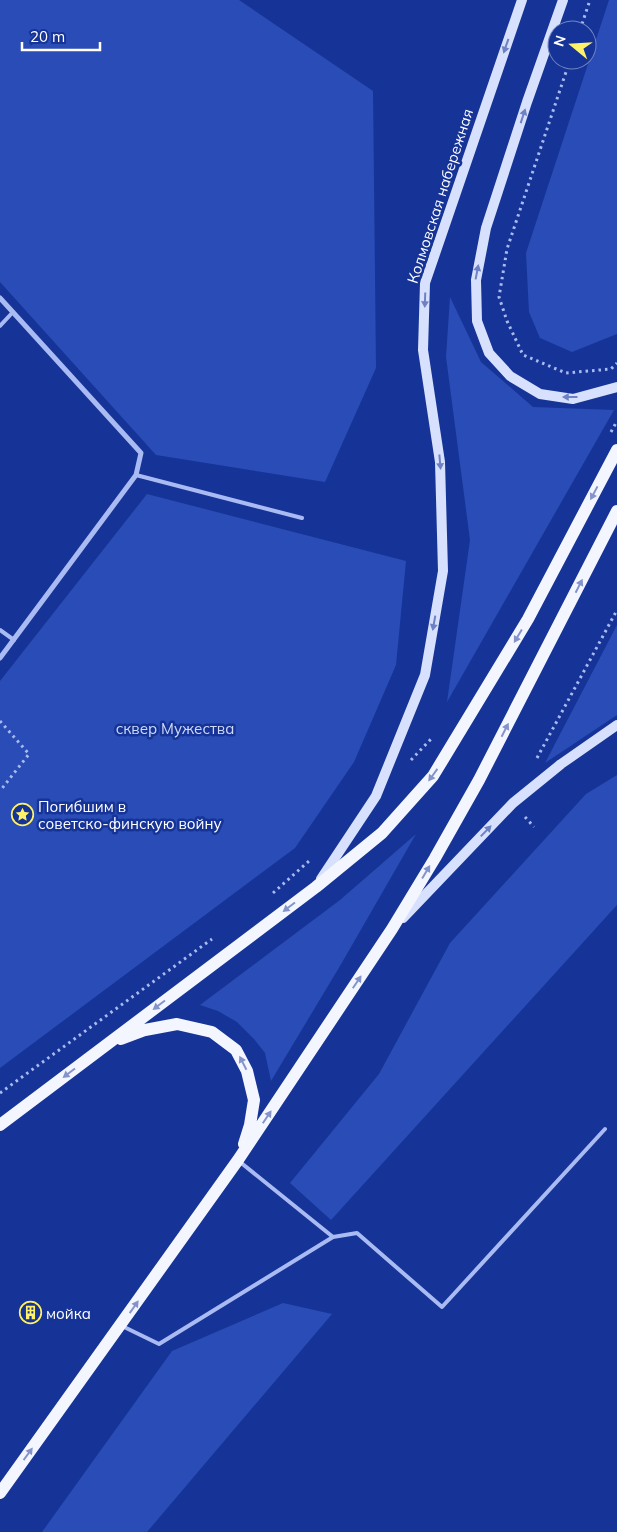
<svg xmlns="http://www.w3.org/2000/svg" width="617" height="1532" viewBox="0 0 617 1532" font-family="Mulish,sans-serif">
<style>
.green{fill:#2a4cb6}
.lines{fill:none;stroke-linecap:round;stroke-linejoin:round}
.path{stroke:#a9bbf2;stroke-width:3;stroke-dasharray:2.5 4;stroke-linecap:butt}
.lane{stroke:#a9bbf2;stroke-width:4}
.street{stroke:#a9bbf2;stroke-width:5}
.secondary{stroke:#d7e0fc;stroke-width:10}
.primary{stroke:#f3f5ff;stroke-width:12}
.oneway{fill:#6d81c4}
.oneway2{fill:#8494cb}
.labels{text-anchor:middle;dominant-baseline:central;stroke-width:5;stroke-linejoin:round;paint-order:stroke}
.street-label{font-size:15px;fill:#fff;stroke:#163497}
.park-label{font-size:15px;fill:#d0dbfc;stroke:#163497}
.poi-label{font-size:15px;fill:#fff;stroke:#163497;text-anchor:start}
</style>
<rect width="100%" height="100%" fill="#163497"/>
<path class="green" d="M0,0h239l134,91 3,277 -51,114 -169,-27 -156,-173z
M609,0h8v334l-45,18 -32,-14 -11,-26 -3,-59z
M450,297l31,65 52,45 81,3 -167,292 23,-162 -24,-183z
M147,494l259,67 -10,104 -42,97 -59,86 -295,220v-387z
M617,625v90l-72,48z
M617,775v130l-286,315 -41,-37 89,-109 71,-131 136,-149z
M416,834l-76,132 -69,115 -6,-28 -11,-14 -17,-17 -19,-11 -18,-6 140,-105z
M283,1303l49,11 -185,218h-105l130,-181z"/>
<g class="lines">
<path class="path" d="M580,30l10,-30
M570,60l-63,189 -8,48 8,24 16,34 43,18 45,-4 6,-6
M611,432l6,-11
M0,721l29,33 -29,37
M537,758l80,-148
M411,760l20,-21
M525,817l9,10
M273,893l36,-32
M0,1093l212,-154"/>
<path class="lane" d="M0,326l13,-14
M136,475l166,43
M0,630l14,10
M240,1162l93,75 24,-4 85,74 163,-178
M122,1326l37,18 174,-107"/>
<path class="street" d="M0,298l141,155 -5,22 -136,183"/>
<path class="secondary" d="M563,0l-36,102 -41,126 -10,52 1,41 12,32 21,23 30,18 33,5 44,-12
M321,879l55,-83 49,-121 18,-104 -3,-109 -17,-112 2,-67 97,-283
M403,918l110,-115 48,-39 56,-39"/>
<path class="primary" d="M121,1039l24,-9 32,-6 35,8 24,18 11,21 7,29 -4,25 -6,19
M0,1125l316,-238 66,-54 51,-57 95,-157 89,-169
M0,1493l238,-333 154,-231 43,-71 44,-78 138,-269"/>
</g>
<defs><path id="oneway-solid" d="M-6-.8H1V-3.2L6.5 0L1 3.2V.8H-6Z" transform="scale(1.25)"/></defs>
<g class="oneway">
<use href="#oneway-solid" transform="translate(506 46) rotate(109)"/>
<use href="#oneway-solid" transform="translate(523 116) rotate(-72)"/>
<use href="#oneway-solid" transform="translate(477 272) rotate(-79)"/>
<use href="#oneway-solid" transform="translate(425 300) rotate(92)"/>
<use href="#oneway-solid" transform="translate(570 397) rotate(-180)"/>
<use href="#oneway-solid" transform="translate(440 462) rotate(85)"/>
<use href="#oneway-solid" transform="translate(434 623) rotate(100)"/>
<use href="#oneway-solid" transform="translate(486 831) rotate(-46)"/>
</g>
<g class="oneway2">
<use href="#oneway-solid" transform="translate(594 493) rotate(118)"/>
<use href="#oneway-solid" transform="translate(579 586) rotate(-63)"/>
<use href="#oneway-solid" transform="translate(518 636) rotate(121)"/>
<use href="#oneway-solid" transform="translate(505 730) rotate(-63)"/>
<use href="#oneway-solid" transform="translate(433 775) rotate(126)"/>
<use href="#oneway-solid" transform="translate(426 872) rotate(-59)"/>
<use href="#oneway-solid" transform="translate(289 907) rotate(143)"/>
<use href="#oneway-solid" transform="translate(357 982) rotate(-56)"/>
<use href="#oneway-solid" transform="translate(159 1005) rotate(143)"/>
<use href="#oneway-solid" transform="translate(243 1063) rotate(-117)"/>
<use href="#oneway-solid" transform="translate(69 1073) rotate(143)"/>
<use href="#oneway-solid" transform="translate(267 1117) rotate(-56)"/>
<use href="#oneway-solid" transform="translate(134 1307) rotate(-55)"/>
<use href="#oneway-solid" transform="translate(28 1454) rotate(-54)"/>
</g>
<defs>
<symbol id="sight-ring" viewBox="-11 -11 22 22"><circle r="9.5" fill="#163497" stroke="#fff269" stroke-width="1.5"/><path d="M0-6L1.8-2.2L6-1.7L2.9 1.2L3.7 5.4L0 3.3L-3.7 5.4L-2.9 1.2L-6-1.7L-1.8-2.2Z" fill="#fff269"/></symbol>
<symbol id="building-ring" viewBox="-11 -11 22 22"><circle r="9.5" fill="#163497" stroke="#fff269" stroke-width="1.5"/><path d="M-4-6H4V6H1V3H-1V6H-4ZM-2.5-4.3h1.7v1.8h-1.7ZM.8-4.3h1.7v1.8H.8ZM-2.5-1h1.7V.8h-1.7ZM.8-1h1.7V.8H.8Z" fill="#fff269"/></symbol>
</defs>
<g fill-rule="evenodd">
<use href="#sight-ring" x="10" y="802" width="25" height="25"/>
<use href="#building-ring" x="18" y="1300" width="25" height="25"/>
</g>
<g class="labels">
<g class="street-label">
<text transform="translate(440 196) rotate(-72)">Колмовская набережная</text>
</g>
<g class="park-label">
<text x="175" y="728">сквер Мужества</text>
</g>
<g class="poi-label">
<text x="38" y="806">Погибшим в<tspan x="38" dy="17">советско-финскую войну</tspan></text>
<text x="46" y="1313">мойка</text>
</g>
</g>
<g transform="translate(572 45) rotate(288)"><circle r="24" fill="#163497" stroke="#7385c1"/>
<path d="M0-4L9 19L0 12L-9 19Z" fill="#fff269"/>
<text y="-8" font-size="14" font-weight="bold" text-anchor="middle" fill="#ffffff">N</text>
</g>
<path d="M22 42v8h78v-8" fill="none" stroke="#ffffff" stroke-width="2.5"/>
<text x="30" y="42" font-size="15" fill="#ffffff" stroke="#163497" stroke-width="4" paint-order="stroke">20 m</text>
</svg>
